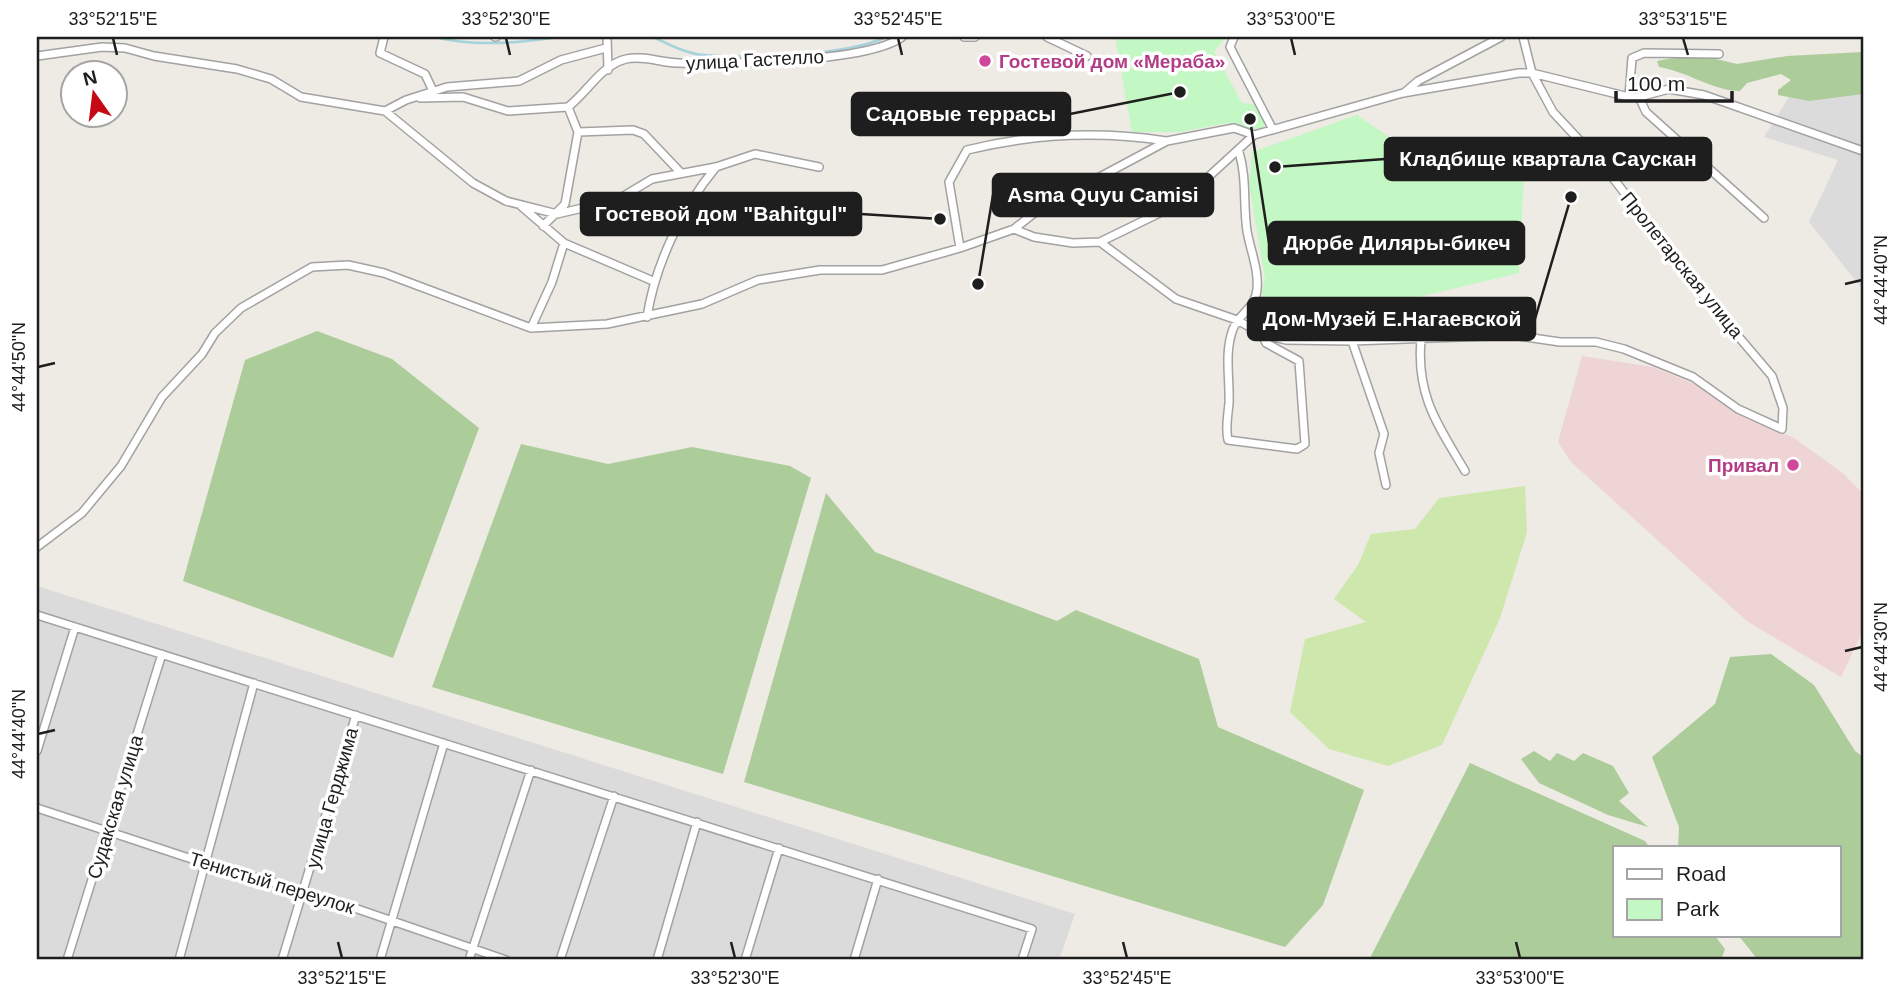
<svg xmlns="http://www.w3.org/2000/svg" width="1900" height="997" viewBox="0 0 1900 997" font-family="Arial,sans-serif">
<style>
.residential{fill:#dcdbdb}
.commercial{fill:#efd4d5}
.grass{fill:#cde7ac}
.forest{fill:#accc9a}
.park{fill:#c3f7c3}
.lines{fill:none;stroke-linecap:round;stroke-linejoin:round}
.stream{stroke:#a6d2db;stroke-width:2.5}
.minor-casing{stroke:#a2a2a2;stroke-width:10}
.minor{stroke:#fff;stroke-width:7}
.ticks{fill:none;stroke:#1e1e1e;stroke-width:2.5}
.hotel-dot{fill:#d1479c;stroke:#fff;stroke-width:2.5}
.labels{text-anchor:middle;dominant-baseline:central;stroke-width:7;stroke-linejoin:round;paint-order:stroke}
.street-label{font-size:19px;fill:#1e1e1e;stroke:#fff}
.hotel-label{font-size:19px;font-weight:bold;fill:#b23c85;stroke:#fff;text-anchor:start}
.leader{fill:none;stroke:#1e1e1e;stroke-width:2.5}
.callout-dot{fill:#1e1e1e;stroke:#fff;stroke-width:2.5}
.callout{fill:#1e1e1e;stroke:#1e1e1e;stroke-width:2.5}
.callout-label{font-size:21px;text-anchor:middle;font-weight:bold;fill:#fff}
.neatline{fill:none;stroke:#1e1e1e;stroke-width:2.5}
.ticks-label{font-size:18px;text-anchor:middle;fill:#1e1e1e}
</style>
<rect width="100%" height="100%" fill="#eeeae4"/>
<path class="residential" d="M1863,93v197l-54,-68 29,-62 -74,-23 25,-40z
M37,586l1038,328 -16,46h-1022z"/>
<path class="commercial" d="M1582,356l71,11 44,18 37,26 60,27 50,36 19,20v137l-22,46 -93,-55 -177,-160 -13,-20z"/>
<path class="grass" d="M1525,486l2,46 -27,86 -58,127 -54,21 -59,-17 -39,-37 15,-73 61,-17 -32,-23 24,-34 13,-31 44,-5 24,-31z"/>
<path class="forest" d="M1863,52v42l-54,7 -31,-6v-5l13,-10 -10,-6 -34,9 -7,8c-27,0 -54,-20 -81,-24l-2,-6 38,-7 42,10 50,-8z
M317,331l75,28 87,69 -86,230 -210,-77 62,-221z
M521,444l87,20 84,-17 98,19 21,12 -88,296 -291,-87z
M826,493l49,59 182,69 19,-11 123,49 19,68 146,63 -41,115 -38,42 -541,-165z
M1771,654l43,31 41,66 8,6v203h-105l-19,-24h100v-88h-161l1,-21 -27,-70 63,-53 15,-47z
M1534,751l16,10 7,-8 17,8 9,-8 30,13 16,27 -10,8 29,26 -40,-12 -69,-32 -18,-24z
M1470,763l175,78 5,7h-35v88h100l10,13 -4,11h-352z"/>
<path class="park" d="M1115,37h111l-12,15 28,51 11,1 11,16v7l-14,3 -23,-7 -47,9h-48z
M1357,115l35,24 87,2 45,34 -5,98 -105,25v32l-94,2 -63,-17 8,-36 -16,-95 3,-32z"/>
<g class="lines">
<path class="stream" d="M435,37c39,10 83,6 123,0
M653,37c15,7 34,17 51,18 45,4 142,1 182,-18"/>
<defs>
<path id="minor" d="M384,37l-4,16 45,21 8,17
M495,37h1
M607,37l1,33
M964,37h11
M1047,37l40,19
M1234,37l-4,10 42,81
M37,56l65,-9 23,1 29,8 83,13 34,10 30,18 84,14 21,-11 41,-13 72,-6 42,-21 45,-12
M1404,93l14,-12 83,-44
M1629,97l3,-39 12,-5 75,1
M1639,97l7,15 118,106
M420,98l43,-1 45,14 60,-4
M568,107c19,-14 33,-42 58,-48 17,-4 36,4 53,4 45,2 190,-1 223,-26
M385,111l88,72 33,18 51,13 60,-14 35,-21 64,-12 39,-13 64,13
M578,132l55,-2 11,4 37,39
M1239,152c8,26 4,52 8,79 3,18 12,39 10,58 -1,18 -18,25 -24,40 -9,24 -3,49 -4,74 -1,13 -4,24 -1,37l69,9 8,-5 -6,-83 -33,-18 -4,-9
M521,206l43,37 89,38
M543,226l22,-22 13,-72 -10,-25
M1014,229l20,8 39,6 27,-1 80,-39 74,-68
M1100,242l76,57 61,21 25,14 24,6 66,1 160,-6 48,7h36l28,7 69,28 45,32 44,20 1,-21 -11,-32 -68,-80 -98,-127 -53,-57 -21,-39 -9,-36
M960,248l-11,-66 18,-32c65,-16 133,-19 199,-9
M647,317c8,-52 35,-109 69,-150
M531,328l21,-46 12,-39
M1421,340c-5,56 17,85 44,131
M1352,341l32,93 -5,19 7,32
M37,547l45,-34 39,-47 41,-69 40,-43 13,-21 26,-25 71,-41 36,-2 36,8 147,55 76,-4 95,-20 56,-24 62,-10h62l78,-22 54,-19 24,-19 129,-69 67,-13 20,7 149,-42 116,-20h13l97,24h10l30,-8 35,6 159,56
M37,615l995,314 -10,31
M37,751l38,-124
M37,808l170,56 98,27 201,69
M67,960l95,-306
M179,960l75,-277
M282,960l74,-245
M380,960l64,-217
M469,960l62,-190
M560,960l54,-164
M657,960l40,-138
M745,960l34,-112
M854,960l24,-81"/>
</defs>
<use href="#minor" class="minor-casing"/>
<use href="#minor" class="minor"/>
</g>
<path class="ticks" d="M113,38l4,17M506,38l4,17M898,38l4,17M1291,38l4,17M1683,38l5,17M1845,284l17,-4M38,367l17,-4M1845,651l17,-4M38,734l17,-4M338,942l4,16M731,942l4,16M1123,942l4,16M1516,942l4,16"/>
<g class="hotel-dot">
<circle cx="985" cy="61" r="7"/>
<circle cx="1793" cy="465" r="7"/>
</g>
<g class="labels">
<g class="street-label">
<text transform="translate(755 60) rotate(-3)">улица Гастелло</text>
<text transform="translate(1682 265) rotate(51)">Пролетарская улица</text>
<text transform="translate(332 798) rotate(-74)">улица Герджима</text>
<text transform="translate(115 807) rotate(-73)">Судакская улица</text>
<text transform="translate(272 883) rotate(17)">Тенистый переулок</text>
</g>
<g class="hotel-label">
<text x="999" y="61">Гостевой дом «Мераба»</text>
<text x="1779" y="465" text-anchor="end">Привал</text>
</g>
</g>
<path class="leader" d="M1180 92L1070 114M1275 167L1385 159M978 284L993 195M940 219L861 214M1250 119L1269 243M1571 197L1535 319"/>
<g class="callout-dot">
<circle cx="1180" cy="92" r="7"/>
<circle cx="1275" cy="167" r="7"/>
<circle cx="978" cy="284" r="7"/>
<circle cx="940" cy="219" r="7"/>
<circle cx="1250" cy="119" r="7"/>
<circle cx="1571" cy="197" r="7"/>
</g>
<g class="callout">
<rect x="852" y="93" width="218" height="42" rx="7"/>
<rect x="1385" y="138" width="326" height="42" rx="7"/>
<rect x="993" y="174" width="220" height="42" rx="7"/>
<rect x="581" y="193" width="280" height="42" rx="7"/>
<rect x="1269" y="222" width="255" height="42" rx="7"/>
<rect x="1248" y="298" width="287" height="42" rx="7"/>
</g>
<g class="callout-label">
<text x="961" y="121">Садовые террасы</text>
<text x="1548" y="166">Кладбище квартала Саускан</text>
<text x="1103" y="202">Asma Quyu Camisi</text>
<text x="721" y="221">Гостевой дом "Bahitgul"</text>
<text x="1397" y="250">Дюрбе Диляры-бикеч</text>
<text x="1392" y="326">Дом-Музей Е.Нагаевской</text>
</g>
<rect width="1900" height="997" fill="none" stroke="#ffffff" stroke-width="77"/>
<rect x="1613" y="846" width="228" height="91" fill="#ffffff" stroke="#a5a5a5" stroke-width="2"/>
<rect x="1627" y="869" width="35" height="10" fill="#ffffff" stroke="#a5a5a5" stroke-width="2"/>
<text x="1676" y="881" font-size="21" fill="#1e1e1e">Road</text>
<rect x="1627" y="899" width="35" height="21" fill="#c3f7c3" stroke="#a5a5a5" stroke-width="2"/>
<text x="1676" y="916" font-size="21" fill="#1e1e1e">Park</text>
<g transform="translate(94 94) rotate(346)"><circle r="33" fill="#ffffff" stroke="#a5a5a5" stroke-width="2"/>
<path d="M0-5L12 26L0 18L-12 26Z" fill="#c40814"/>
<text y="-10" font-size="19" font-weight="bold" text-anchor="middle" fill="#1e1e1e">N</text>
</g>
<path d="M1616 91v10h116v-10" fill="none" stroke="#1e1e1e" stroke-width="3.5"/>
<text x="1627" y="91" font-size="21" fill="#1e1e1e" stroke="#ffffff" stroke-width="5" paint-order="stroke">100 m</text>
<rect x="38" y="38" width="1824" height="920" class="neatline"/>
<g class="ticks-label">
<text x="113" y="25">33°52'15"E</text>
<text x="506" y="25">33°52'30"E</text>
<text x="898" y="25">33°52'45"E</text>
<text x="1291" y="25">33°53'00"E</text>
<text x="1683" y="25">33°53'15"E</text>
<text transform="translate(1881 280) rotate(-90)" y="6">44°44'40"N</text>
<text transform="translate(19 367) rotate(-90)" y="6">44°44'50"N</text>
<text transform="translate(1881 647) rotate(-90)" y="6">44°44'30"N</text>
<text transform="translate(19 734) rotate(-90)" y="6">44°44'40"N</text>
<text x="342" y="984">33°52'15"E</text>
<text x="735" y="984">33°52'30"E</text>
<text x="1127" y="984">33°52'45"E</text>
<text x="1520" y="984">33°53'00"E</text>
</g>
</svg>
